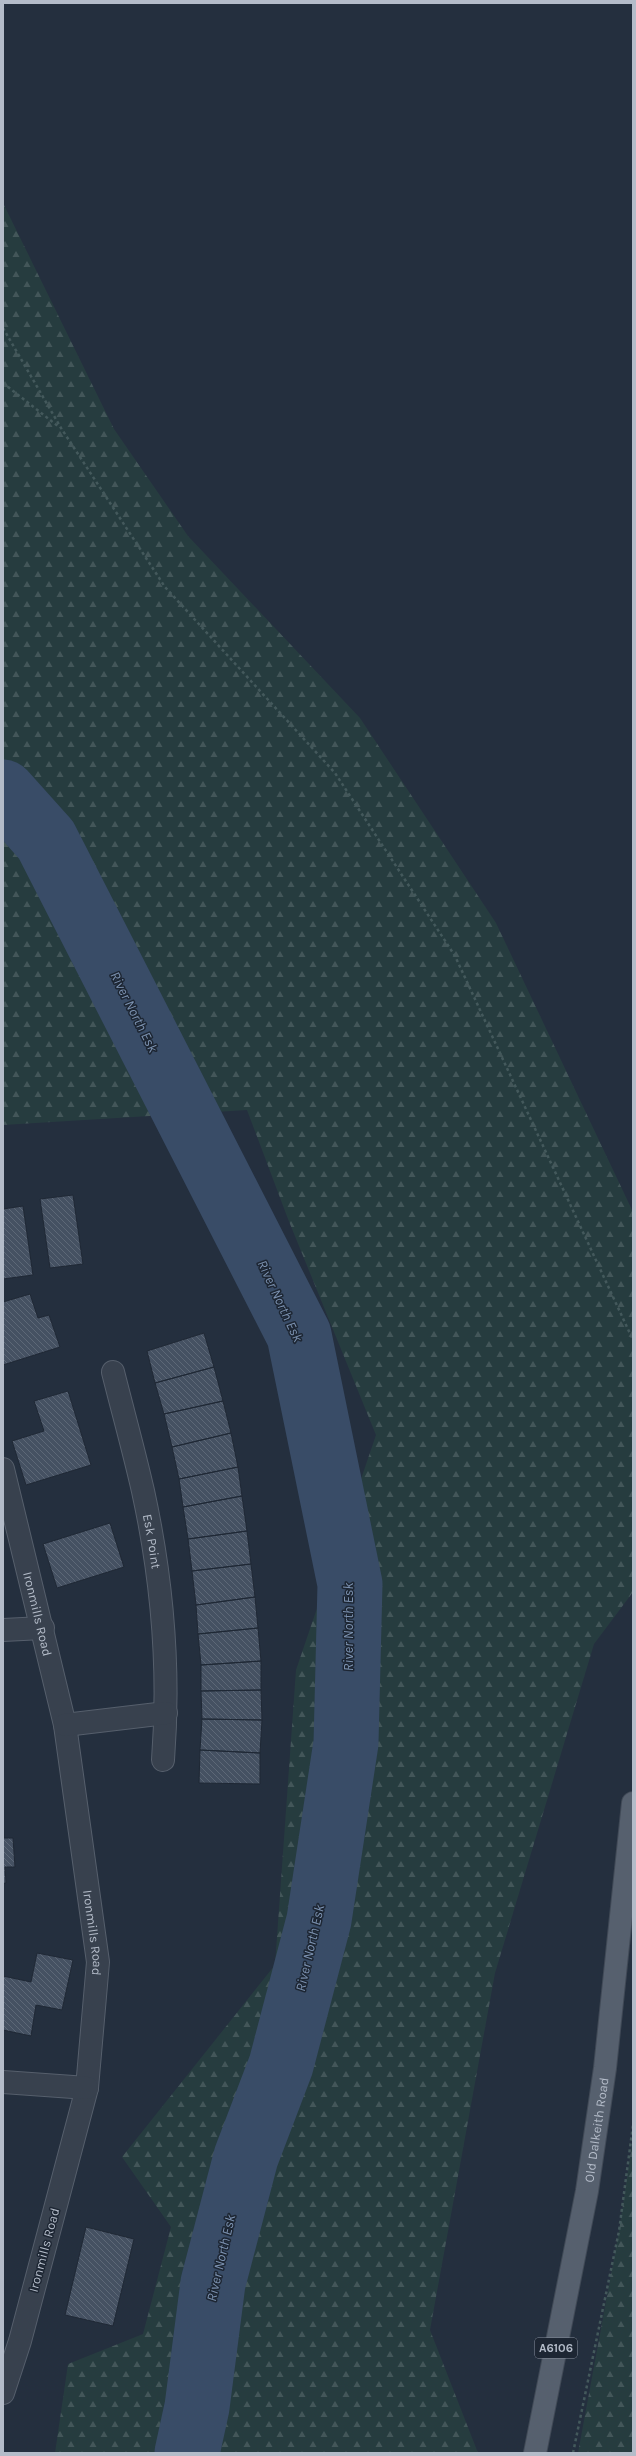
<svg xmlns="http://www.w3.org/2000/svg" width="636" height="2456" viewBox="0 0 636 2456" font-family="Karla,sans-serif">
<style>
.forest{fill:url(#forest-firs)}
.lines{fill:none;stroke-linecap:round;stroke-linejoin:round}
.river{stroke:#394c67;stroke-width:65}
.building{fill:url(#building-back-hatch);stroke:#1f2835}
.minor-casing{stroke:#565f6c;stroke-width:24}
.primary-casing{stroke:#414a57;stroke-width:24}
.path{stroke:#44595c;stroke-width:2.5;stroke-dasharray:3 3;stroke-linecap:butt}
.minor{stroke:#38414e;stroke-width:22}
.primary{stroke:#56606e;stroke-width:22}
.labels{text-anchor:middle;dominant-baseline:central;stroke-width:3;stroke-linejoin:round;paint-order:stroke}
.shield{fill:#1d2633;stroke:#878f9c;stroke-width:1}
.shield-label{font-size:12px;font-weight:bold;fill:#b4bcc9}
.street-label{font-size:13px;fill:#b4bcc9;stroke:#1d2633}
.water-label{font-size:14px;font-style:italic;fill:#7c92b1;stroke:#1d2633}
</style>
<defs>
<pattern id="forest-firs" width="22" height="20" patternUnits="userSpaceOnUse"><rect width="22" height="20" fill="#263c3f"/><path d="M5 1l3.5 6h-7zM16 11l3.5 6h-7z" fill="#435659"/></pattern>
<pattern id="building-back-hatch" width="6" height="6" patternUnits="userSpaceOnUse"><rect width="6" height="6" fill="#455162"/><path d="M-1 5l2 2M0 0l6 6M5-1l2 2" fill="none" stroke="#5d6877"/></pattern>
</defs>
<rect width="100%" height="100%" fill="#242f3e"/>
<path class="forest" d="M3,203l111,226 74,107 172,182 136,205 137,289v380l-39,52 -99,329 -65,357 48,123h-423l13,-89 75,-30 28,-107 -49,-70 153,-192 21,-295 80,-235 -88,-216 -41,-109 -244,15z
M633,2137v316h-55l41,-222z"/>
<g class="lines">
<path class="river" d="M3,792l43,48 253,495 51,249 -4,159 -27,177 -38,145 -35,92 -33,126 -16,124 -10,46"/>
</g>
<path class="building" d="M73,1195l10,69 -33,4 -10,-69z
M23,1206l10,69 -30,4v-70z
M30,1294l8,24 11,-3 11,32 -57,18v-63z
M204,1333l10,34 -59,16 -8,-32z
M214,1367l9,34 -59,13 -9,-31z
M68,1391l23,74 -65,20 -14,-44 32,-10 -10,-30z
M223,1401l8,32 -59,14 -8,-33z
M231,1433l7,34 -59,12 -7,-32z
M238,1467l4,29 -59,11 -4,-28z
M242,1496l5,35 -59,8 -5,-32z
M110,1523l14,44 -67,21 -14,-44z
M247,1531l4,33 -59,7 -4,-32z
M251,1564l4,33 -59,8 -4,-34z
M255,1597l3,31 -60,6 -2,-29z
M258,1628l3,33 -60,4 -3,-31z
M261,1661v29l-60,1v-26z
M261,1690l1,30 -60,-1 -1,-28z
M202,1719l60,1 -2,33 -60,-3z
M200,1750l60,3v31l-61,-1z
M3,1817l1,21h9l2,29h-10l1,16h-3z
M37,1953l36,7 -11,50 -26,-5 -5,31 -28,-6v-54l28,6z
M86,2227l48,12 -21,87 -48,-11z"/>
<g class="lines">
<defs>
<g id="minor">
<path id="s1" d="M113,1372c10,40 21,79 30,119 19,87 27,179 20,269"/>
<path id="s2" d="M3,1469l62,256 33,237 -11,126 -67,253 -17,52"/>
<path d="M3,1630l40,-2"/>
<path d="M65,1725l101,-12"/>
<path d="M3,2082l84,6"/>
</g>
<g id="primary">
<path id="s3" d="M535,2453l52,-262 18,-123 28,-265"/>
</g>
</defs>
<use href="#minor" class="minor-casing"/>
<use href="#primary" class="primary-casing"/>
<path class="path" d="M3,328l58,100 104,159 170,186 120,183 178,384
M3,383l56,44
M573,2453l46,-222 14,-106"/>
<use href="#minor" class="minor"/>
<use href="#primary" class="primary"/>
</g>
<g class="labels">
<rect class="shield" x="535" y="2338" width="42" height="20" rx="3"/>
<g class="shield-label">
<text x="556" y="2348">A6106</text>
</g>
<g class="street-label">
<text stroke="none"><textPath href="#s1" startOffset="174">Esk Point</textPath></text>
<text stroke="none"><textPath href="#s2" startOffset="149">Ironmills Road</textPath></text>
<text stroke="none"><textPath href="#s2" startOffset="473">Ironmills Road</textPath></text>
<text stroke="none"><textPath href="#s3" startOffset="329">Old Dalkeith Road</textPath></text>
<text transform="translate(44 2250) rotate(-75)">Ironmills Road</text>
</g>
<g class="water-label">
<text transform="translate(134 1012) rotate(63)">River North Esk</text>
<text transform="translate(280 1301) rotate(65)">River North Esk</text>
<text transform="translate(348 1627) rotate(-90)">River North Esk</text>
<text transform="translate(310 1948) rotate(-77)">River North Esk</text>
<text transform="translate(221 2258) rotate(-77)">River North Esk</text>
</g>
</g>
<rect width="636" height="2456" fill="none" stroke="#b4bcc9" stroke-width="8"/>
</svg>
